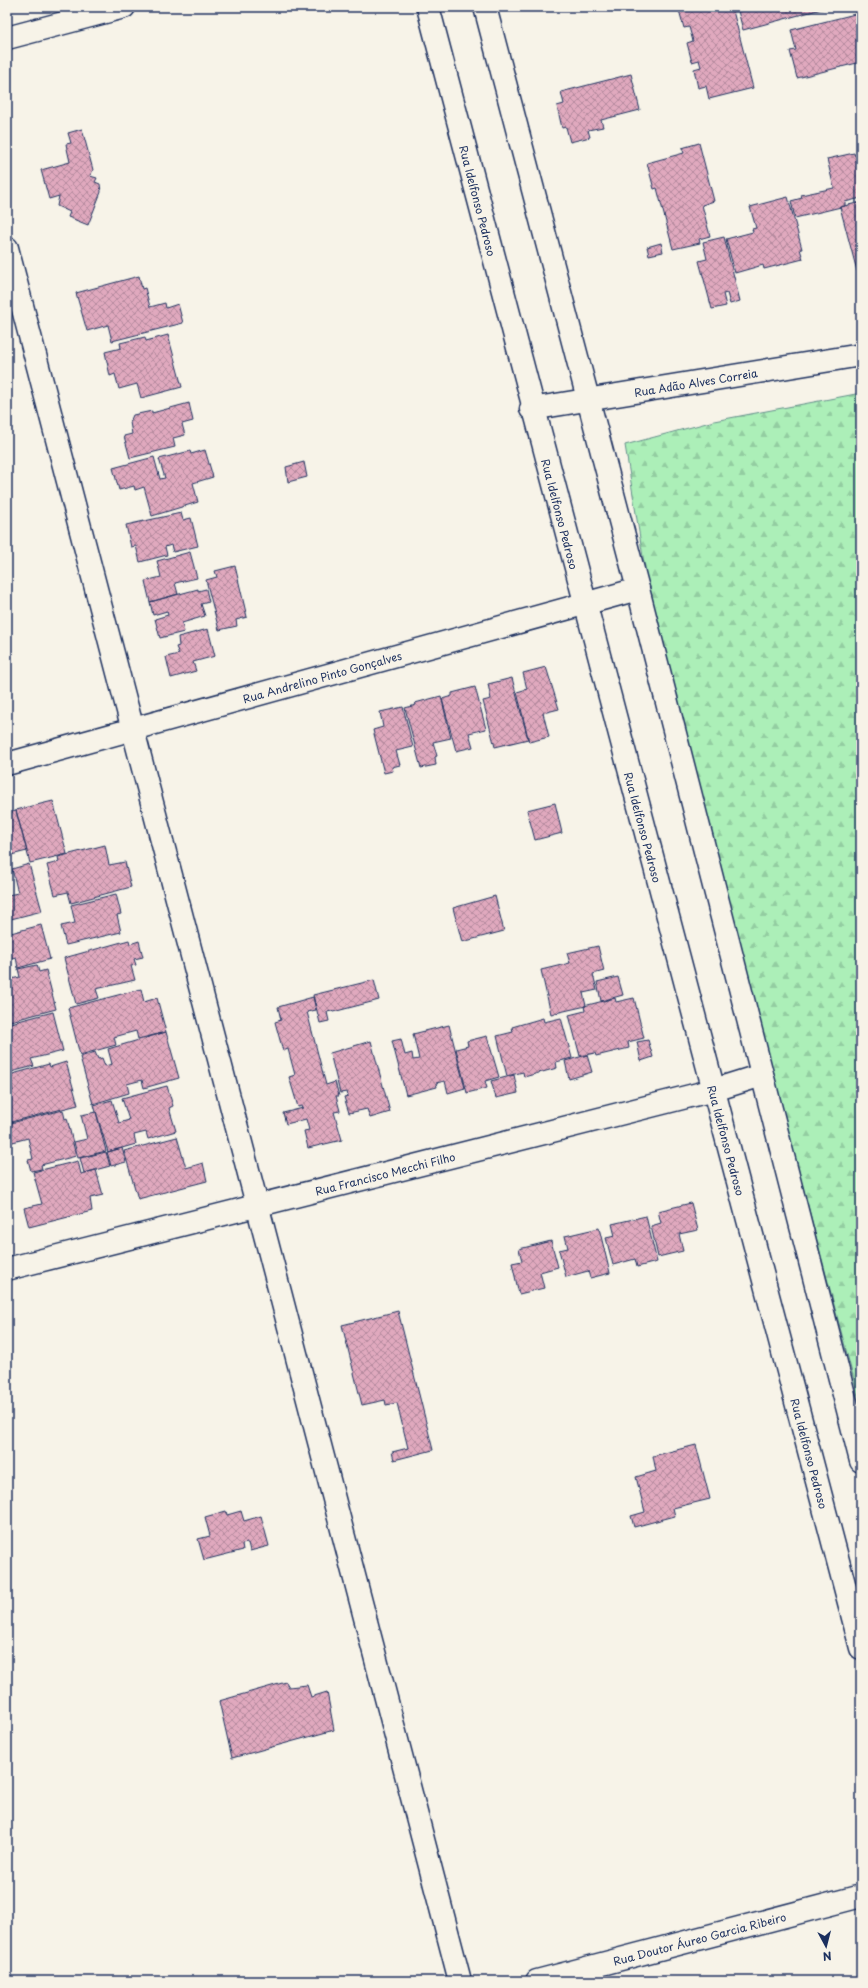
<svg xmlns="http://www.w3.org/2000/svg" width="868" height="1988" viewBox="0 0 868 1988" font-family="'Playpen Sans',sans-serif">
<style>
.forest{fill:url(#forest-firs);stroke:#648f8b}
.building{fill:url(#building-cross-hatch);stroke:#1b2f5e}
.lines{fill:none;stroke-linecap:round;stroke-linejoin:round}
.street-casing{stroke:#1b2f5e;stroke-width:25}
.street{stroke:#f7f3e8;stroke-width:22}
.labels{text-anchor:middle;dominant-baseline:central;stroke-width:3.5;stroke-linejoin:round;paint-order:stroke}
.street-label{font-size:11px;fill:#1b2f5e;stroke:#f7f3e8}
</style>
<defs>
<pattern id="forest-firs" width="22" height="20" patternUnits="userSpaceOnUse"><rect width="22" height="20" fill="#acefb8"/><path d="M5 1l3.5 6h-7zM16 11l3.5 6h-7z" fill="#93cda1"/></pattern>
<pattern id="building-cross-hatch" width="8" height="8" patternUnits="userSpaceOnUse"><rect width="8" height="8" fill="#e0a9be"/><path d="M0 0l8 8M0 8l8-8" fill="none" stroke="#b58a9e"/></pattern>
</defs>
<rect width="100%" height="100%" fill="#f7f3e8"/>
<filter id="ink" filterUnits="userSpaceOnUse"><feTurbulence type="fractalNoise" baseFrequency=".025" numOctaves="2"/><feDisplacementMap in="SourceGraphic" scale="8" xChannelSelector="R" yChannelSelector="G"/><feConvolveMatrix kernelMatrix="1 2 1 2 8 2 1 2 1" color-interpolation-filters="sRGB"/></filter>
<g filter="url(#ink)">
<path class="forest" d="M861,393v1014l-208,-788 -28,-174 89,-24z"/>
<path class="building" d="M685,7h47l21,81 -44,11 -3,-13 -8,2 -4,-19 7,-2 -2,-7 -7,2 -5,-19 6,-2 -4,-14 -5,1 -5,-18 6,-1z
M737,7h92l-86,23z
M855,14l6,25v23l-64,16 -7,-27 6,-1 -5,-20z
M631,74l9,36 -39,10 2,7 -15,3 2,7 -20,5 -4,-15 -4,1 -5,-22 7,-2 -3,-12z
M82,129l11,41 -3,6 7,2 -2,4 5,2 1,8 -13,33 -20,-8 2,-5 -13,-6 2,-10 -10,3 -8,-29 29,-8 -4,-18 5,-1 -3,-10z
M699,143l15,58 -12,4 8,31 -11,3 1,4 -27,6 -16,-61 -3,1 -7,-26 37,-10 -2,-5z
M854,153l1,3 6,-1v43l-16,4v4l-50,12 -4,-17 11,-3 -1,-3 33,-7 -7,-29z
M788,197l14,52h-2l3,10 -39,10 -1,-4 -28,8 -9,-34 27,-7 -1,-3 4,-1 -6,-21z
M861,202v68l-4,1 -17,-64z
M724,237l16,64 -10,3 -3,-11 -4,1 3,12 -14,3 -13,-48 8,-2 -4,-17z
M661,243l2,9 -14,3 -2,-8z
M139,276l3,13 3,-1 5,19 15,-4 1,5 12,-4 5,19 -71,18 -4,-16 -21,6 -11,-38z
M168,335l14,52 -41,11 -4,-14 -18,5 -4,-15 -5,2 -5,-24 16,-4 -1,-5 25,-6 1,4z
M189,403l4,18 -11,3 3,11 -12,3 2,9 -45,11 -6,-22 8,-2 -2,-12 3,-7 19,-4v2z
M205,450l8,27 -20,6 5,19 -46,14 -8,-29 -9,3 -1,-4 -15,4 -6,-22 41,-11 6,22 5,-1 -6,-19 31,-8 1,3z
M304,462l3,15 -19,5 -2,-15z
M181,513l2,7 8,-2 7,28 -25,6 -2,-7 -6,2 2,8 -27,7 -4,-16 -5,1 -5,-22z
M190,552l7,26 -22,5 3,11 -28,8 -5,-21 16,-4 -4,-16z
M235,566l12,51 -11,3 1,6 -18,4 -13,-50 11,-3 -2,-6z
M198,589v2l8,-2 3,13 -8,2 4,12 -23,7 2,9 -24,6 -5,-19 13,-4 -1,-4 -14,4 -3,-13z
M208,629l7,27 -22,6 3,9 -25,7 -5,-21 13,-3 -3,-7 3,-1 -1,-9z
M546,667l13,42 -16,4 6,24 -20,5 -12,-50 10,-3 -4,-16z
M512,678l16,61 -33,8 -12,-46 8,-2 -3,-15z
M475,687l11,42 -17,4 4,14 -17,4 -14,-52 10,-3v-3z
M441,696l10,42 -18,4 4,14 -2,1 1,8 -15,3 -16,-60 11,-3 -1,-2z
M403,707l10,40 -17,4 4,14 -8,2 1,4 -9,2 -11,-43 10,-3 -3,-15z
M53,801l14,53 -37,9 -14,-53z
M555,803l7,30 -27,7 -8,-30z
M16,811l11,40 -20,5v-43z
M105,845l4,20 16,-3 6,25 -60,16 -3,-11 -13,3 -8,-30 12,-3 -1,-5z
M29,864l13,47 -31,8 -2,-9h-2v-20l1,5 10,-2 -6,-24z
M116,894l5,20 -4,1 4,17 -55,13 -5,-19 14,-3 -4,-18z
M495,896l9,35 -42,11 -9,-34z
M41,925l9,34 -32,9 -2,-11 -9,2v-25z
M129,940l1,4 9,-3 4,16 -9,2 2,6 -5,1 4,14 -39,9 3,9 -23,6 -12,-46z
M598,946l6,25 -11,3 4,16 -14,3 3,13 -35,8 -10,-44 29,-7 -3,-10z
M37,965l2,7 7,-2 10,39 -49,13v-42l13,-3 -2,-8z
M618,977l5,18 -22,6 -4,-19z
M374,980l5,20 -46,12 -1,-1 -5,1 2,9 -9,2 -7,-28z
M141,989l3,13 13,-4 9,34 -28,7 -2,-8 -22,6 2,8 -36,10 -12,-47z
M313,997l3,13 -9,2 19,73 9,-3 4,14h-3l4,15 -6,1 8,28 -34,8 -4,-17 5,-1 -3,-11 -20,5 -3,-11 20,-5 -1,-2 -4,1 -9,-30 6,-2 -7,-26 -5,2 -8,-29 6,-2 -3,-13z
M615,998l1,4 18,-4 10,40 -16,4 1,6 -33,8 -1,-3 -15,3 -11,-41 16,-4 -1,-5z
M53,1012l10,39 -32,8 3,7 -27,7v-49z
M543,1018l1,4 17,-4 11,40 -16,4 1,6 -33,9 -1,-5 -16,4 -10,-40 16,-4 -1,-5z
M449,1025l16,63 -17,5 -3,-12 -9,2 1,4 -31,8 -14,-54 9,-2 4,16 7,-2 1,7 6,-1 -6,-25z
M166,1032l13,46 -35,10 -2,-8 -15,4 2,9 -36,11 -13,-47 15,-5 3,7 4,-1 3,8 7,-2 -4,-15z
M487,1036l12,41 -14,4 2,7 -20,5 -11,-44 12,-3 -1,-5z
M648,1040l5,17 -12,4 -4,-19z
M371,1041l19,71 -20,6 -3,-9 -18,4 -5,-16 4,-1 -1,-4 -7,1 -10,-40z
M587,1055l5,17 -23,7 -4,-18z
M66,1062l12,43 -71,18v-30l6,-2 -4,-16 40,-11 1,3z
M514,1075l4,18 -22,5 -5,-17z
M167,1086l6,20 -4,2 7,23 -28,8 -2,-7 -12,3 2,9 -28,8 -14,-47 18,-5 7,23 10,-3 -7,-22z
M63,1110l2,9 2,-1 9,38 -35,9 1,4 -11,2 -3,-11 5,-1 -5,-21 -19,5 -2,-19z
M96,1112l10,39 -28,7 -4,-16 13,-3 -6,-24z
M177,1137l9,31 17,-5 4,18 -69,18 -14,-48z
M122,1148l4,14 -15,4 -4,-14z
M106,1152l4,14 -26,7 -4,-15z
M78,1161l3,13 15,-4 7,25 -13,3 2,13 -63,16 -5,-19 18,-4 -9,-32z
M691,1203l7,27 -19,4 4,17 -25,6 -7,-31 10,-3 -3,-12z
M646,1216l11,46 -20,5 -2,-8 -22,6 -7,-27 9,-2 -3,-12z
M599,1228l11,45 -20,5 -2,-7 -22,6 -7,-27 9,-2 -3,-12z
M551,1241l7,26 -18,5 4,16 -25,6 -7,-31 10,-2 -3,-12z
M398,1311l35,139 -39,10 -2,-8 16,-4 -11,-45 -11,2 -1,-5 -23,5 -20,-80z
M696,1445l14,54 -37,9 2,8 -41,11 -3,-11 14,-4 -9,-35 20,-6 -3,-15z
M226,1511l1,4 14,-4 3,10 17,-5 8,30 -19,5 -2,-8 -6,1 1,6 -39,10 -6,-21 12,-3 -5,-19z
M286,1682l3,5 18,-2 4,12 16,-5 7,38 -102,28 -13,-57z"/>
<g class="lines">
<defs>
<g id="street">
<path id="s1" d="M428,7c141,548 289,1094 433,1641"/>
<path d="M485,7l153,582 223,872"/>
<path d="M7,38l117,-31"/>
<path d="M7,248l453,1733"/>
<path id="s2" d="M531,409l330,-54"/>
<path id="s3" d="M7,764l631,-175"/>
<path id="s4" d="M7,1269l707,-179 48,-15"/>
<path id="s5" d="M537,1981l324,-85"/>
</g>
</defs>
<use href="#street" class="street-casing"/>
<use href="#street" class="street"/>
</g>
</g>
<g class="labels">
<g class="street-label">
<text stroke="none"><textPath href="#s1" startOffset="200">Rua Idelfonso Pedroso</textPath></text>
<text stroke="none"><textPath href="#s2" startOffset="167">Rua Adão Alves Correia</textPath></text>
<text stroke="none"><textPath href="#s1" startOffset="524">Rua Idelfonso Pedroso</textPath></text>
<text stroke="none"><textPath href="#s3" startOffset="327">Rua Andrelino Pinto Gonçalves</textPath></text>
<text stroke="none"><textPath href="#s1" startOffset="848">Rua Idelfonso Pedroso</textPath></text>
<text stroke="none"><textPath href="#s1" startOffset="1172">Rua Idelfonso Pedroso</textPath></text>
<text stroke="none"><textPath href="#s4" startOffset="390">Rua Francisco Mecchi Filho</textPath></text>
<text stroke="none"><textPath href="#s1" startOffset="1496">Rua Idelfonso Pedroso</textPath></text>
<text stroke="none"><textPath href="#s5" startOffset="168">Rua Doutor Áureo Garcia Ribeiro</textPath></text>
</g>
</g>
<rect width="868" height="1988" fill="none" stroke="#f7f3e8" stroke-width="24"/>
<rect x="12" y="12" width="844" height="1964" fill="none" stroke="#1b2f5e" stroke-width="1.5" filter="url(#ink)"/>
<g transform="translate(826 1946) rotate(173)" stroke="#f7f3e8" stroke-width="3" paint-order="stroke">
<path d="M0-3L7 15L0 10L-7 15Z" fill="#1b2f5e"/>
<text y="-6" font-size="11" font-weight="bold" text-anchor="middle" fill="#1b2f5e">N</text>
</g>
</svg>
